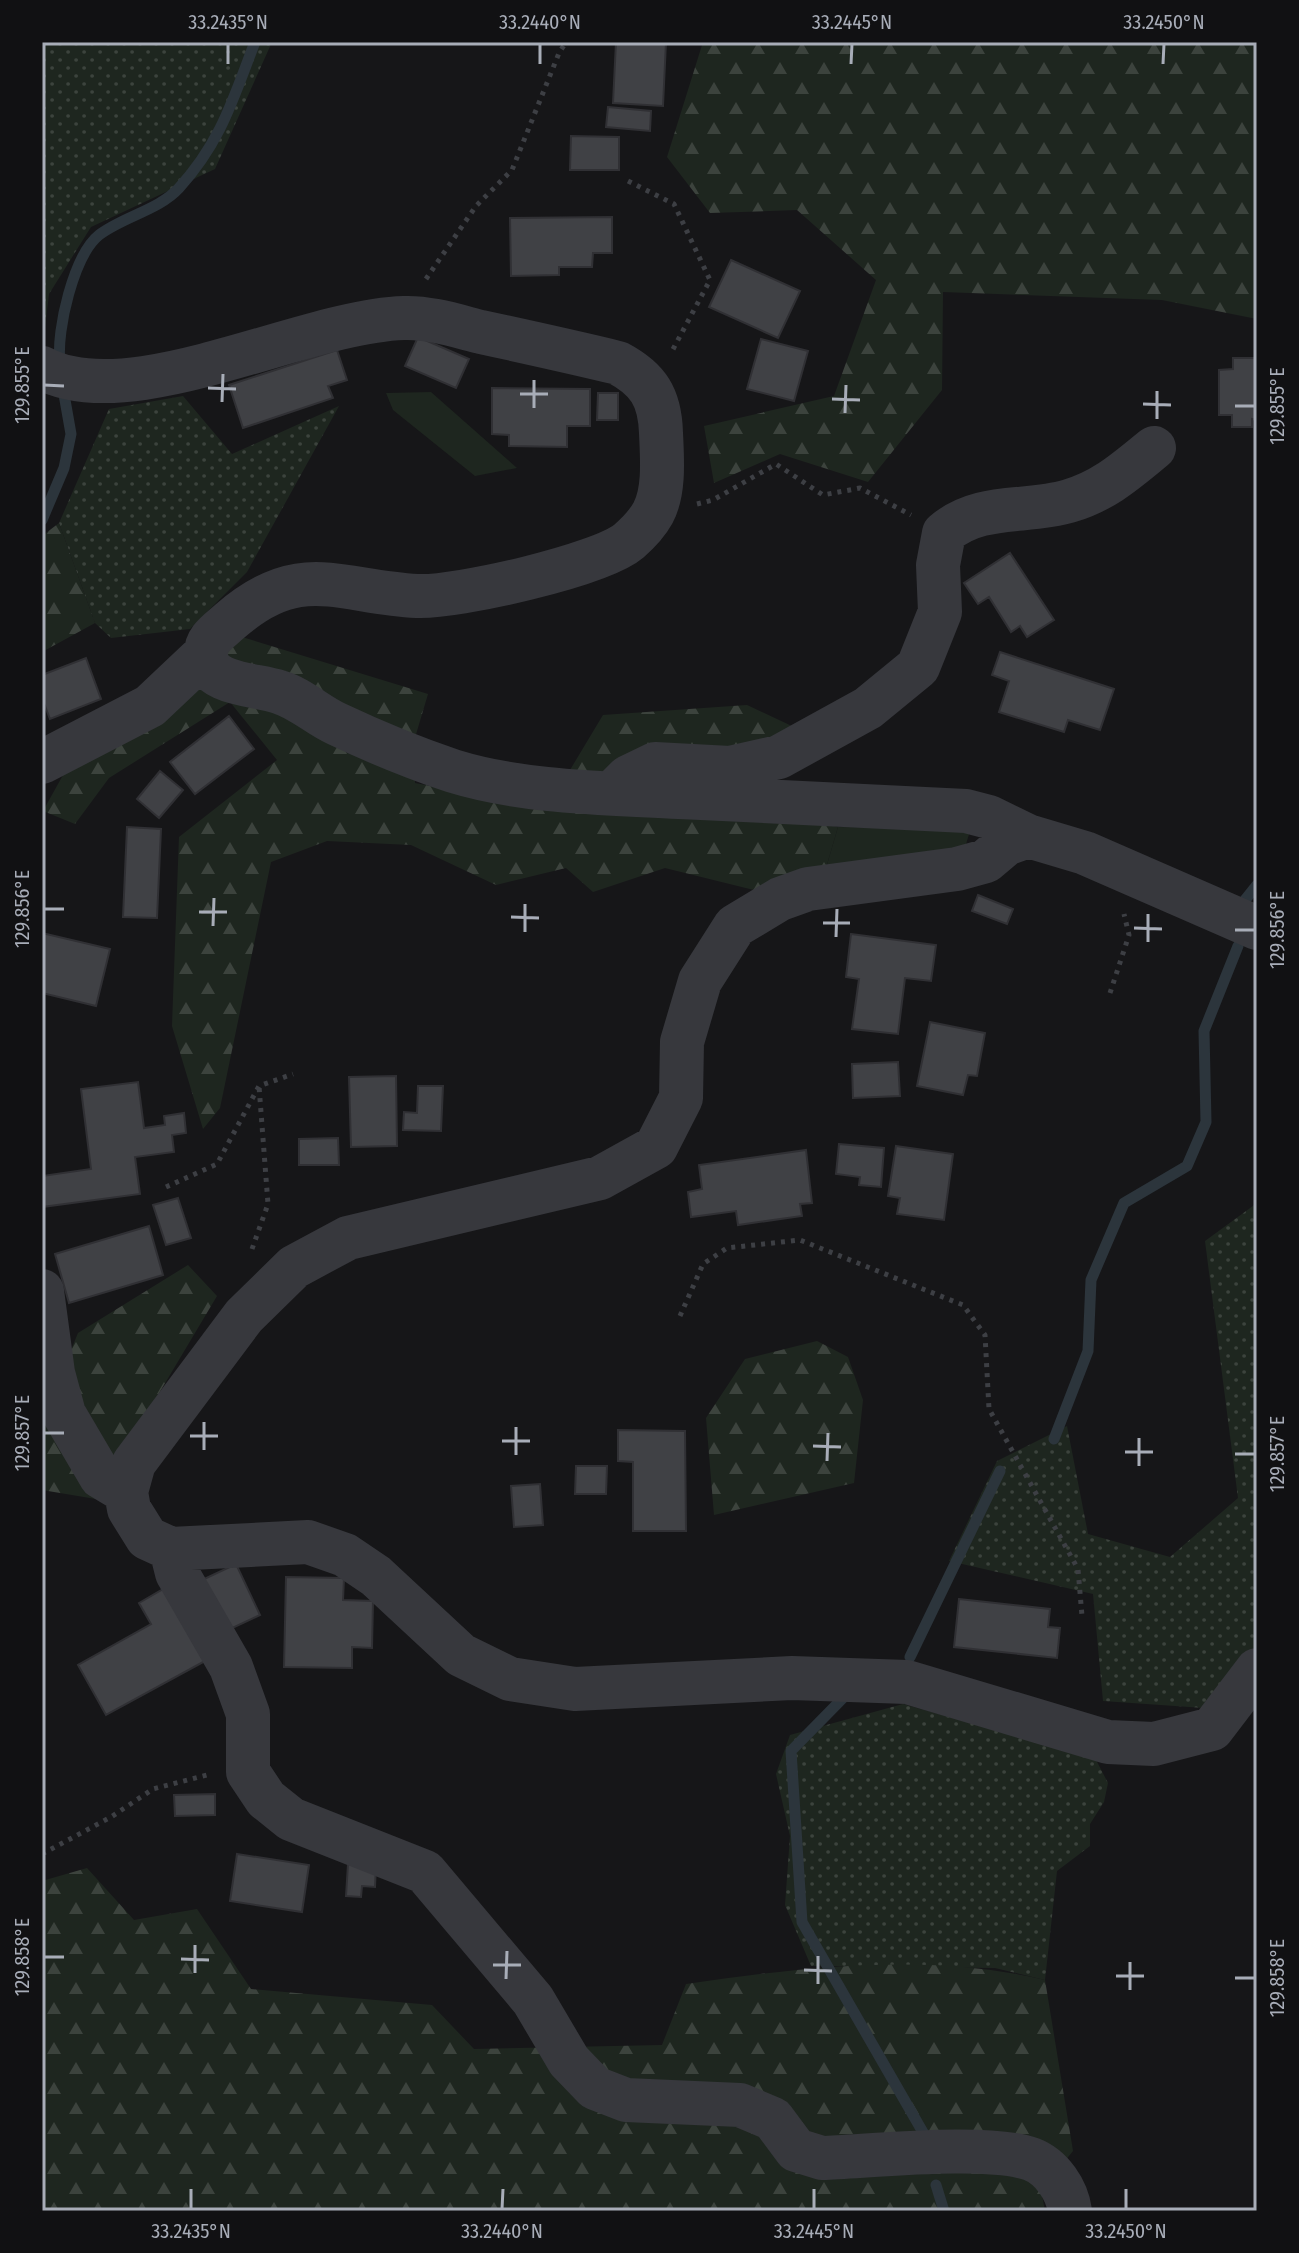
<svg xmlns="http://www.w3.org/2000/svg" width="1299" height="2253" viewBox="0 0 1299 2253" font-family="'Fira Sans Condensed',sans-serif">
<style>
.grass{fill:url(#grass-dots)}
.forest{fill:url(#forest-firs)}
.green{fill:#1e261f}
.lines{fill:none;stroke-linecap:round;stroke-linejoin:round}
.stream{stroke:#2c353c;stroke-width:11}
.building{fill:#404145;stroke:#303034;stroke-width:2}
.path{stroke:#3d3f44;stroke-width:5;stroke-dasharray:4 6;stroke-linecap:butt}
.minor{stroke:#37383d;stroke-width:44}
.ticks{fill:none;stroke:#a8adb8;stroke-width:3}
.neatline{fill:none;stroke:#a8adb8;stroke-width:3}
.ticks-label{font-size:20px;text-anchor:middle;fill:#a8adb8}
</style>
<defs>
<pattern id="grass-dots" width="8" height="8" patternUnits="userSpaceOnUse" patternTransform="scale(2)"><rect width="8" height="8" fill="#1e261f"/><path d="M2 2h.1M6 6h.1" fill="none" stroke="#3c433d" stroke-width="1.8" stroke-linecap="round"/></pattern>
<pattern id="forest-firs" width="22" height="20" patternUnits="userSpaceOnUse" patternTransform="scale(2)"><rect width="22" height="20" fill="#1e261f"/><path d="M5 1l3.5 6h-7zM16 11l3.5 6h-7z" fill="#3c433d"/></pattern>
</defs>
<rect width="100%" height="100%" fill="#161618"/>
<path class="grass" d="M42,42h230l-57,127 -124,58 -42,67 -5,42z
M183,396l49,58 107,-48 -92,166 -57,57 -79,9 -16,-15 -36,-100 50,-114z
M1257,1203v441l-53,64 -101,-7 -10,-107 -144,-33 48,-100 70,-35 21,108 82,23 68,-59 -33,-257z
M903,1704l192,54 13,25 -4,19 -14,22v22l-33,25 -12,109 -50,-12 -184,-2 -26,-61 5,-69 -14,-62 14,-39z"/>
<path class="forest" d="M703,42h554v277l-95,-19 -219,-8 -1,98 -74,92 -88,-28 -66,29 -10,-57 130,-30 42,-116 -79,-70 -87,3 -43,-56z
M59,523l36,100 -53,29v-116z
M242,637l186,57 -14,47 1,42 150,29 2,-37 36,-60 144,-10 49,23 -62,77 104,22 -12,41 -68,23 -93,-23 -72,24 -27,-24 -70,17 -85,-40 -84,-4 -56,21 -51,246 -17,21 -31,-103 7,-189 98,-77 -47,-58 -121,76 -34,46 -32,-13 34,-61z
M188,1265l29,31 -121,203 -54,-9v-69l36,-88z
M817,1341l31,16 15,43 -9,83 -140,32 -8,-97 39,-59z
M87,1868l47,52 63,-11 54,80 181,16 42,44 188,-4 24,-61c118,-17 242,-32 359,-4l28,171 -32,39 4,21h-1003v-330z"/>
<path class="green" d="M431,392l86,76 -42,8 -82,-66 -7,-17z
M838,827l133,1 -9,29 -136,11z"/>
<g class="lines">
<path class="stream" d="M60,362c-4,-32 14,-107 39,-127 23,-18 60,-25 80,-47 42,-46 54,-89 76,-146
M42,520l22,-52 7,-34 -9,-51
M1245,900l12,-15
M1054,1439l34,-88 3,-71 33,-77 63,-37 19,-44 -2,-91 34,-85
M910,1657l90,-186
M843,1698l-52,53 11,171 126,219
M936,2185l8,26"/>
</g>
<path class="building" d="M616,42h50l-3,64 -50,-3z
M608,107l43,4 -1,20 -44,-4z
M571,136l48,1v33h-49z
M612,217v36h-19l-1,14h-33v8l-48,1 -1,-58z
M731,260l69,31 -22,47 -69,-31z
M418,337l51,22 -13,29 -51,-22z
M761,339l47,12 -14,50 -47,-12z
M337,350l10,30 -19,6 5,12 -90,30 -14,-43z
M1233,358h24v62l-5,-1v8h-20v-12h-13v-45l14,-1z
M492,388l98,1v37h-23v21l-58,-1v-11l-17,-1z
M598,393h20v27h-21z
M1010,553l44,67 -27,17 -7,-11 -9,6 -22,-35 -11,7 -14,-21z
M1000,652l114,37 -14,41 -32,-10 -4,12 -65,-20 10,-31 -17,-6z
M86,658l15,41 -51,20 -8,-21v-23z
M229,716l25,33 -59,45 -25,-32z
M160,771l23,19 -24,28 -22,-19z
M127,827l34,2 -4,89 -34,-1z
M978,895l35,14 -6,15 -35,-13z
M42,933l68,16 -14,57 -54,-13z
M851,934l85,11 -5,36 -26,-3 -7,56 -46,-5 7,-50 -13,-2z
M930,1022l55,11 -8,43 -9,-1 -5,20 -46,-9z
M898,1062l2,34 -47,2 -1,-34z
M396,1076l1,70 -46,1 -2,-70z
M138,1082l6,46 21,-3 -1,-9 20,-3 2,20 -14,2 2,17 -39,5 5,37 -98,13v-31l49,-7 -10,-80z
M418,1086h25l-2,45 -38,-1 1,-18 13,1z
M338,1138l1,27h-40v-26z
M839,1144l45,4 -3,39 -22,-2 1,-8 -24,-3z
M896,1146l57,8 -9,66 -47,-6 3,-16 -12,-2z
M806,1150l6,53 -12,1 2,12 -64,9 -2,-14 -45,6 -3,-25 14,-3 -3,-24z
M178,1198l13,40 -25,7 -13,-40z
M149,1226l14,49 -94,28 -14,-49z
M618,1430l67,1 1,100h-53v-69l-15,-1z
M576,1466h31l-1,28h-31z
M540,1484l3,41 -29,2 -3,-41z
M236,1564l24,51 -34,16 -24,-51z
M286,1577l58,1 -1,22 30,1 -1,47 -20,-1v21l-68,-1z
M165,1588l40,73 -99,54 -28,-50 73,-41 -12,-21z
M959,1599l91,10 -2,18 12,1 -3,30 -103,-11z
M215,1794v21l-40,1 -1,-21z
M237,1854l72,11 -7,47 -72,-11z
M348,1864l28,1 -1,22 -13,-1 -1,11 -15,-1z"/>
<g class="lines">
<path class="path" d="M628,181l46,23 36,76 -39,73
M426,279l50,-73 36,-36 47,-117 7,-11
M697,504l16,-4 63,-36 47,31 37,-7 51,27
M1110,993l19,-58 -5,-21
M166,1187l51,-23 42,-78 34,-12
M252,1249l16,-45 -9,-118
M680,1316l23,-52 24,-16 73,-8 163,65 22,30 4,74 89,160 4,47
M42,1854l69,-37 42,-28 54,-14"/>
<path class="minor" d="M42,368c88,47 260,-47 362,-50 25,-1 53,8 77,14 46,10 92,20 137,31 30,16 42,34 43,70 1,24 4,58 -8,80 -5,9 -16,21 -24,28 -28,24 -173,57 -212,55 -79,-4 -117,-36 -187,25 -11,10 -25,18 -24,34 1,31 51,29 73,37 21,6 38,23 58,32 36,17 77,34 116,47 71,22 153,22 226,26 96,4 192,9 287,14l23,6 39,19 57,17 172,75
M42,762l108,-56 55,-52
M612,793l16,-16 27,-13 75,4 49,-11 89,-49 50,-41 22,-55 -2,-47 6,-32c37,-31 82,-19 125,-32 35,-10 58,-31 85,-53
M1028,836l-22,8 -20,17 -29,8 -149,20 -28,10 -45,27 -35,55 -18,61 -1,56 -25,49 -56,31 -252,60 -54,29 -50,49 -110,147 -8,29 3,17 18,29 24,11 137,-7 37,13 31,21 85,79 49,24 65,10 217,-11 115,4 201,60 46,2 58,-15 45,-59
M42,1291l11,82 11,41 37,63 25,15
M171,1549l6,24 54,94 17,47v58l18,27 25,20 134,53 108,128 36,61 26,27 31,12 114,5 33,14 23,31 26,8c52,-2 165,-14 209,1 21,8 36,31 39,52"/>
</g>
<path class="ticks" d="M228,64v-20M540,64v-20M851,64l1,-20M1163,64l1,-20M44,385l20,1M208,388l28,1M520,394h28M832,399l28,1M222,402l1,-28M1143,404l28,1M1235,406h20M534,408v-28M845,413l1,-28M1157,419v-28M44,909h20M199,912h28M511,917l28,1M823,923h27M213,926l1,-28M1134,928l28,1M1235,930h20M525,932v-28M836,937l1,-28M1148,942v-28M44,1433h20M190,1436h28M502,1441h28M813,1446l28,1M204,1450v-28M1125,1452h28M1235,1454h20M516,1455v-28M827,1461l1,-28M1139,1466v-28M44,1957h20M181,1959l28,1M493,1965h28M804,1970l28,1M195,1973v-28M1116,1976h28M1235,1978h20M506,1979l1,-28M818,1984v-28M1130,1990v-28M191,2209v-20M502,2209l1,-20M814,2209v-20M1126,2209v-20"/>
<rect width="1299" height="2253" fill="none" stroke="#111113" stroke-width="88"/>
<rect x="44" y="44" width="1211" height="2165" class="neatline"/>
<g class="ticks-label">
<text x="228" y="29">33.2435°N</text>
<text x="540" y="29">33.2440°N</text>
<text x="852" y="29">33.2445°N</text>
<text x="1164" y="29">33.2450°N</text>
<text transform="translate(22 385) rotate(-90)" y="7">129.855°E</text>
<text transform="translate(1277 406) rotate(-90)" y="7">129.855°E</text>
<text transform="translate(22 909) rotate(-90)" y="7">129.856°E</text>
<text transform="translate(1277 930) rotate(-90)" y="7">129.856°E</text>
<text transform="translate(22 1433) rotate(-90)" y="7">129.857°E</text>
<text transform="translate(1277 1454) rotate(-90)" y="7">129.857°E</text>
<text transform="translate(22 1957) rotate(-90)" y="7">129.858°E</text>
<text transform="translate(1277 1978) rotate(-90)" y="7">129.858°E</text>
<text x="191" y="2238">33.2435°N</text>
<text x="502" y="2238">33.2440°N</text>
<text x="814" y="2238">33.2445°N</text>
<text x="1126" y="2238">33.2450°N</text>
</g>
</svg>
